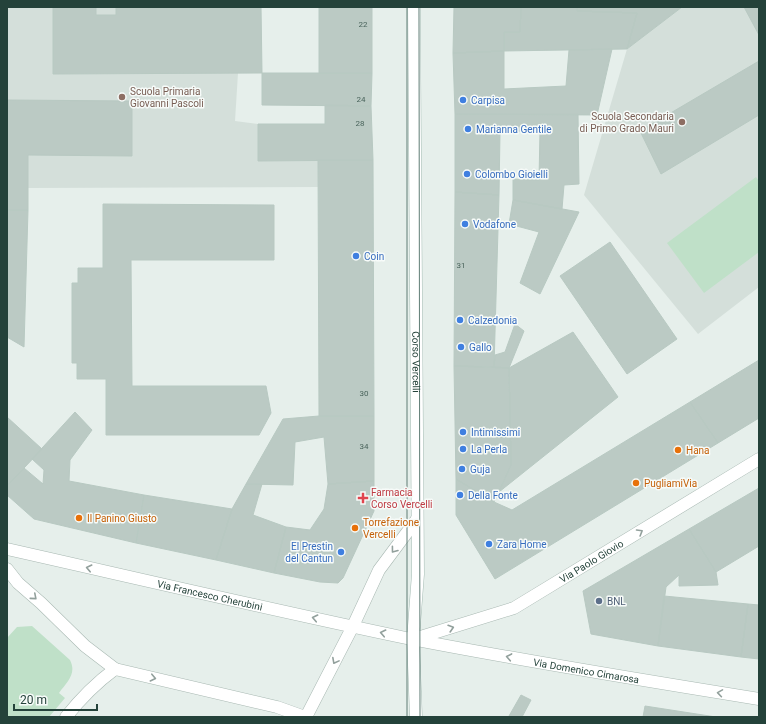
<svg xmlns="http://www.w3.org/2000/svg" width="766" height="724" viewBox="0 0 766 724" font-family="Roboto,sans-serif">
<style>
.built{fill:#d4dfda}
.green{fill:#bfe0c8}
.building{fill:#bbcac4;stroke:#b8c9c2}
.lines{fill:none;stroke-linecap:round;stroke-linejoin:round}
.street-casing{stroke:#a8b8b2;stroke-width:13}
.secondary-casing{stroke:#a4bbb3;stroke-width:13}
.street{stroke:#fff;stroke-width:12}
.secondary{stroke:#fff;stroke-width:12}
.tram{stroke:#5f7d75;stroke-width:1}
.oneway{stroke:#92a09c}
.education-dot{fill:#8d6e63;stroke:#f7fbf9;stroke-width:1.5}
.shop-dot{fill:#3f7fe0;stroke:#f7fbf9;stroke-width:1.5}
.food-dot{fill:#e8710a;stroke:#f7fbf9;stroke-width:1.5}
.health-dot{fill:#e0444e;stroke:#f7fbf9;stroke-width:1.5}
.service-dot{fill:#5c6f8a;stroke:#f7fbf9;stroke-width:1.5}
.labels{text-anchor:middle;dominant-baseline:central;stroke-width:3;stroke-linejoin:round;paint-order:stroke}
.number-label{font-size:8px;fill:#4a645c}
.education-label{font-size:10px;fill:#785e54;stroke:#f7fbf9;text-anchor:start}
.shop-label{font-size:10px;fill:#366cbe;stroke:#f7fbf9;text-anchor:start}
.street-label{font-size:10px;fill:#24423a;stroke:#f7fbf9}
.food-label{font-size:10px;fill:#c56008;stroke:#f7fbf9;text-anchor:start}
.health-label{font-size:10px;fill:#be3a42;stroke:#f7fbf9;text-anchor:start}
.service-label{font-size:10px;fill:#4e5e75;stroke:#f7fbf9;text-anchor:start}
</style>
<rect width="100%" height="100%" fill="#e6efeb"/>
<path class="built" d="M7,7h254l1,66h-24l-3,48 23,3v36h60v27l-290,1 -21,22z
M682,7h77v280l-61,47 -114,-139 43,-146z"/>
<path class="green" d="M756,177l3,4v71l-55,41 -37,-50z
M32,626l38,34c7,14 -3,22 -11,33l6,5 -16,19h-42v-79l10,-11z"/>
<path class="building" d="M53,7h43v8h20v-8h32v1l113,-1 1,66 -209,1z
M319,7h53v66h-53z
M454,7h67l-1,25h-16v19l-51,2z
M521,7h56v4l60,2 -10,36 -123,2v-19h16z
M577,7h105l-55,42 10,-36 -60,-2z
M744,7h15v28z
M612,49l-15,66 -142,-1 -2,-61 51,-2v38l62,-3 3,-36z
M759,61v54l-98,59 -21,-43z
M262,73h110l-1,33 -109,-1z
M7,100l125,1v55l-104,-1v55h-21z
M325,105l46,1 2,54 -115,1v-37h67z
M455,114h123l1,70 -15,1 -2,24 -49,-9v-21l26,1 1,-49h-40l-1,64 -44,-3z
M318,160h55l1,256h-55z
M455,192l44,3 -5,172 -40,-1z
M513,200l66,12 -39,82 -20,-11 19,-51 -30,-8z
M103,204l171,1v55h-143l1,126h134l5,27 -12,22h-153v-56h-29v-16h-5v-80h6v-15h25z
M7,210h21l-4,137 -17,-10z
M610,242l67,97 -50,35 -67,-98z
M515,324l9,7 -15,37 -15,-1 1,-12 10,-3z
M573,332l45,65 -119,95 12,-27 -2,-97z
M759,360v58l-41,25 -28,-41z
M454,366l55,2 2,97 -17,37 -38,-23z
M690,402l28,41 -223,136 -39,-64v-36l38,23 18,8z
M75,412l17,18 -22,30 -1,21 75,14 -8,48 -102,-24 -27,-24v-9l17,-18 19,16 1,-14 -12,-11z
M319,416h55v65l-46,3 -4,-47 -29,5 -2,43 -47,-1 37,-65z
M7,417l35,32 -35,37z
M374,481v30l-31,67 -5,5 -18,-1 -46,-9 12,-46 24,3 14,-21 4,-25z
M246,484h16l-9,31 33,12 -12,46 -58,-13 16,-51z
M759,488v58l-43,26 -27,-43z
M144,495l88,14 -16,51 -80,-17z
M689,529l27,43 2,13 -39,1v-11l-13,12 -8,59 -67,-12 -8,-43z
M664,596l84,8 -7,53 -83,-11z
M748,604l11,1v54l-18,-2z
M521,695l10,5 -9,17h-11l-2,-1z
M645,706l71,11h-73z"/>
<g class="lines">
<defs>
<g id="street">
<path id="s1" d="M7,549c133,30 265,61 399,89 117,23 235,42 353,61"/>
<path d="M7,569l11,14 23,20 44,43 30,23 162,38 28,10"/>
<path id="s2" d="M414,639l100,-31 245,-149"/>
<path d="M66,717c15,-19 30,-34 49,-48"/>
<path d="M306,717l47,-91 26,-56 38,-51"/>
</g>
<g id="secondary">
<path id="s3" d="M414,7l4,567 -5,65 3,78"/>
</g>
</defs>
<use href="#street" class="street-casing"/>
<use href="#secondary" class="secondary-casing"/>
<use href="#street" class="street"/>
<use href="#secondary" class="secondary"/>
<path class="tram" d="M407,7v710
M419,7l1,710"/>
</g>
<defs><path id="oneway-chevron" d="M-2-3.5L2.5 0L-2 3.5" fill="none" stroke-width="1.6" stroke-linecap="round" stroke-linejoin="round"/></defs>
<g class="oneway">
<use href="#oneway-chevron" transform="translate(640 532) rotate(-31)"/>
<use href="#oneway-chevron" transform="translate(394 550) rotate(127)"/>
<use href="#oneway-chevron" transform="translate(89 568) rotate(-167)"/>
<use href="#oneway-chevron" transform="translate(34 597) rotate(41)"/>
<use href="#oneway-chevron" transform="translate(315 618) rotate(-168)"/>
<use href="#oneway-chevron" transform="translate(451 628) rotate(-17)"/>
<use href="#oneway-chevron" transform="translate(383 633) rotate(-168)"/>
<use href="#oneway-chevron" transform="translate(509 657) rotate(-169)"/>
<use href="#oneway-chevron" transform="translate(335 661) rotate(118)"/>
<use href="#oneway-chevron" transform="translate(153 678) rotate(13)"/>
<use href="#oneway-chevron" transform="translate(720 693) rotate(-171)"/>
</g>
<g class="education-dot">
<circle cx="122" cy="97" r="4"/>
<circle cx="682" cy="122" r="4"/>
</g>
<g class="shop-dot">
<circle cx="463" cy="100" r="4"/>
<circle cx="468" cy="129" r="4"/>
<circle cx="467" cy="174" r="4"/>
<circle cx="465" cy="224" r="4"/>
<circle cx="356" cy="256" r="4"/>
<circle cx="460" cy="320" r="4"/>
<circle cx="461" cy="347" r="4"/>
<circle cx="463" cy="432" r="4"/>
<circle cx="463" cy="449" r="4"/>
<circle cx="462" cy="469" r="4"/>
<circle cx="460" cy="495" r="4"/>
<circle cx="489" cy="544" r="4"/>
<circle cx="341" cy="552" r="4"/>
</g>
<g class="food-dot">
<circle cx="678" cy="450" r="4"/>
<circle cx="636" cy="483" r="4"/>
<circle cx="79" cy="518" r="4"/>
<circle cx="355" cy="528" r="4"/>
</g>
<path class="health-dot" d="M361 492h4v4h4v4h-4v4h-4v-4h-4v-4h4z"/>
<circle class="service-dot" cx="599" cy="601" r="4"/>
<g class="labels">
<g class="number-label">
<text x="363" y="24">22</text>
<text x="361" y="99">24</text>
<text x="360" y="123">28</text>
<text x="461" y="265">31</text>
<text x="364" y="393">30</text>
<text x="364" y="446">34</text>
</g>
<g class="education-label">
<text x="130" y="91">Scuola Primaria<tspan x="130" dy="12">Giovanni Pascoli</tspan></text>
<text x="674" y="116" text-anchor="end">Scuola Secondaria<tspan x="674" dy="12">di Primo Grado Mauri</tspan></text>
</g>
<g class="shop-label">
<text x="471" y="100">Carpisa</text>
<text x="476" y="129">Marianna Gentile</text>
<text x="475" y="174">Colombo Gioielli</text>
<text x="473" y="224">Vodafone</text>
<text x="364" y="256">Coin</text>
<text x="468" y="320">Calzedonia</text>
<text x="469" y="347">Gallo</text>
<text x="471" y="432">Intimissimi</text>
<text x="471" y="449">La Perla</text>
<text x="470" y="469">Guja</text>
<text x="468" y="495">Della Fonte</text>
<text x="497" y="544">Zara Home</text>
<text x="333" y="546" text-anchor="end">El Prestin<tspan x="333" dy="12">del Cantun</tspan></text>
</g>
<g class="street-label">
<text stroke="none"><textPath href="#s3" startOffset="355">Corso Vercelli</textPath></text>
<text stroke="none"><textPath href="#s2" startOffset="195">Via Paolo Giovio</textPath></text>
<text stroke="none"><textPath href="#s1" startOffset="208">Via Francesco Cherubini</textPath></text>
<text stroke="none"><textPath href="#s1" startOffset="592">Via Domenico Cimarosa</textPath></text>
</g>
<g class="food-label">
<text x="686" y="450">Hana</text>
<text x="644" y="483">PugliamiVia</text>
<text x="87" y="518">Il Panino Giusto</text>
<text x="363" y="522">Torrefazione<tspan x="363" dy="12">Vercelli</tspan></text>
</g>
<g class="health-label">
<text x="371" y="492">Farmacia<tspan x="371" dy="12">Corso Vercelli</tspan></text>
</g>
<g class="service-label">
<text x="607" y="601">BNL</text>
</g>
</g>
<rect width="766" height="724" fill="none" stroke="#24423a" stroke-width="16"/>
<path d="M14 704v6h83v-6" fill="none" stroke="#24423a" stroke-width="2"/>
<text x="20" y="704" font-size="12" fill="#24423a" stroke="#f7fbf9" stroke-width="3" paint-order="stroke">20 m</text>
</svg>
